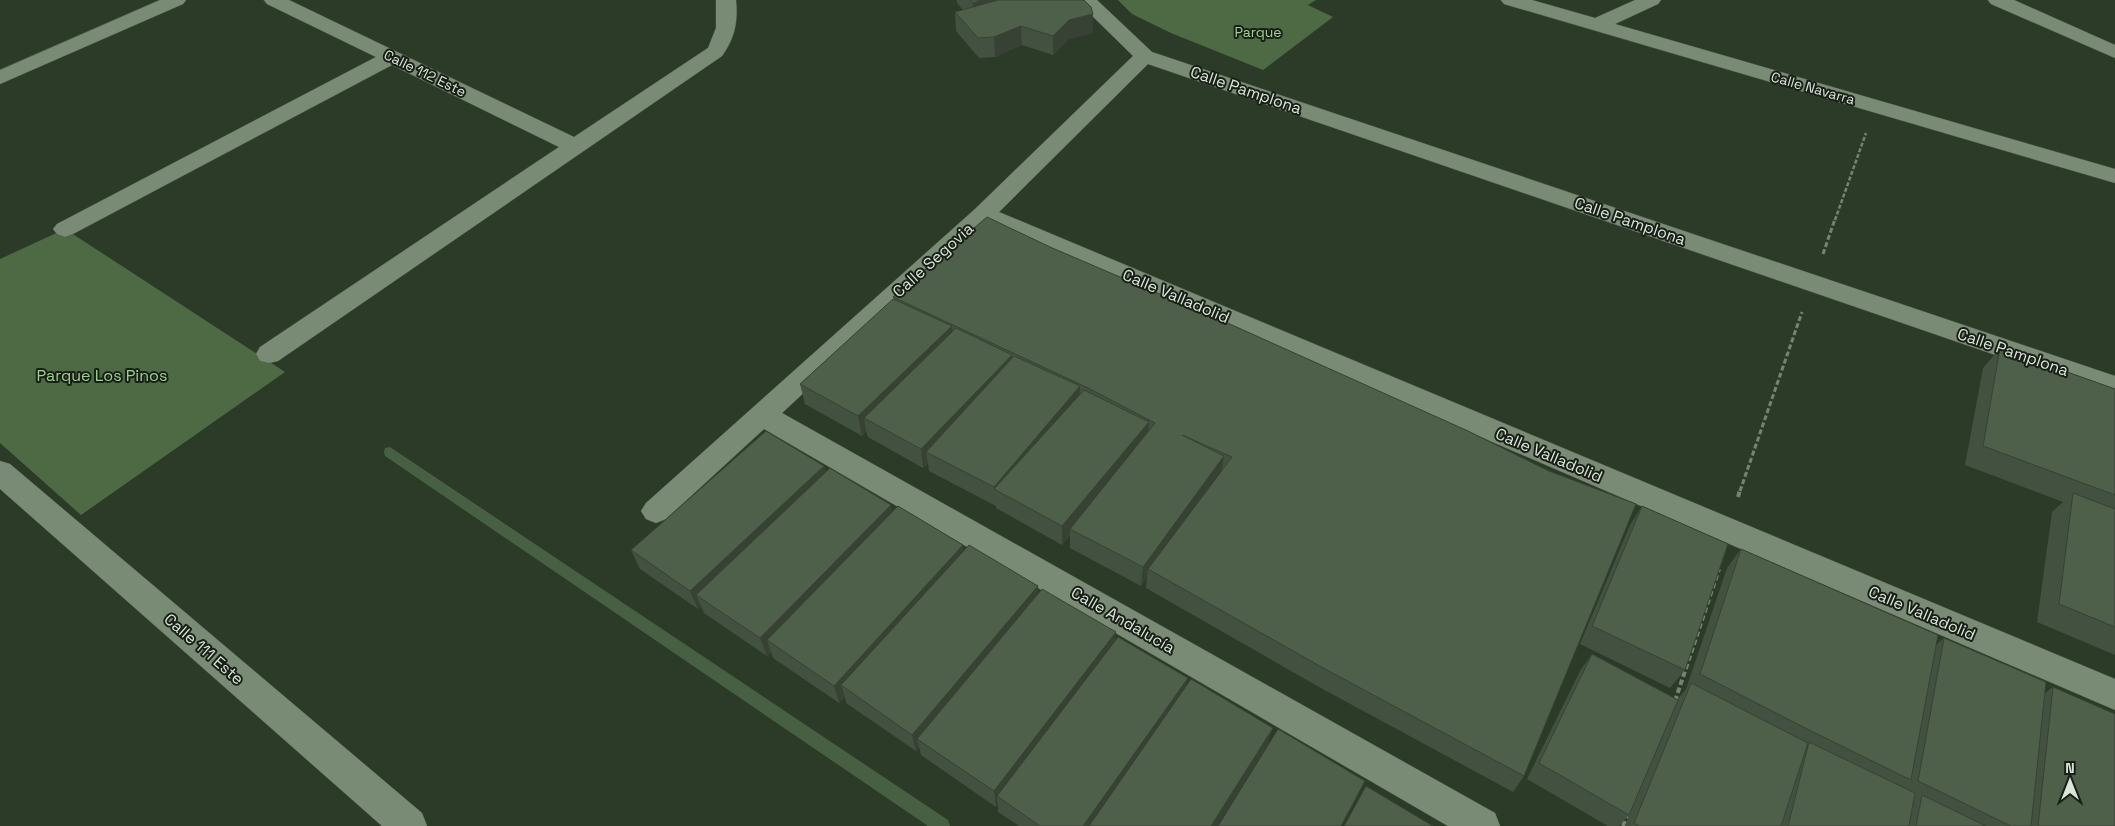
<svg xmlns="http://www.w3.org/2000/svg" width="2115" height="826" viewBox="0 0 2115 826" font-family="'Space Grotesk',sans-serif">
<style>
.green{fill:#4d6a45}
.lines{fill:none;stroke-linecap:round;stroke-linejoin:round}
.stream{fill:#475f42;fill-rule:evenodd}
.minor-casing{stroke:#4b5848;stroke-width:1}
.path-far2{stroke:#768373;stroke-width:2.5;stroke-dasharray:4 2;stroke-linecap:butt}
.path-far1{stroke:#768373;stroke-width:3;stroke-dasharray:5 2.5;stroke-linecap:butt}
.path{stroke:#768373;stroke-width:4;stroke-dasharray:5.5 3;stroke-linecap:butt}
.minor{fill:#798b74;fill-rule:evenodd}
.wall{fill:#435240}
.shaded-wall{fill:#374234}
.building{fill:#4e5f4a;stroke:#374234}
.labels{text-anchor:middle;dominant-baseline:central;stroke-width:4;stroke-linejoin:round;paint-order:stroke}
.far-park-label{font-size:14px;fill:#9ed191;stroke:#181f16}
.far-street-label{font-size:14px;fill:#dbe5d9;stroke:#181f16}
.street-label{font-size:16px;fill:#dbe5d9;stroke:#181f16}
.park-label{font-size:16px;fill:#9ed191;stroke:#181f16}
</style>
<rect width="100%" height="100%" fill="#2b3b27"/>
<path class="green" d="M1118,0h198l-8,5 25,12 -70,53 -92,-37 -39,-19z
M65,229l220,143 -204,143 -81,-72v-184z"/>
<g class="lines">
<path class="stream" d="M390,447l558,373 2,6h-22l-543,-370 -1,-4 1,-4z"/>
<defs>
<path id="minor" d="M160,0h26l-3,4 -183,80v-14z
M264,0h25l285,137 134,-89 8,-20v-28h20c2,22 -1,38 -14,56l-444,305 -9,2 -9,-2 -4,-7 4,-7 299,-200 -167,-82 -319,169 -8,3 -8,-3 -4,-5 4,-5 319,-167 -109,-53z
M1076,0h21l55,52 963,324v20l-967,-332 -149,148 1116,467v31l-1129,-486 -204,189 713,400 5,13h-52l-684,-397 -98,90 -10,4 -10,-4 -5,-8 5,-8 329,-294 158,-153z
M1501,0h31l63,18 40,-18h26l-3,4 -43,20 500,145v14l-611,-179z
M1988,0h26l101,45v13l-124,-54z
M0,461l10,3 412,349 5,13h-45l-382,-337z"/>
</defs>
<use href="#minor" class="minor-casing"/>
<path class="path-far2" d="M1835,220l31,-87"/>
<path class="path-far1" d="M1823,254l12,-35
M1740,491l62,-179"/>
<path class="path" d="M1738,497l2,-7
M1675,701l44,-132
M1623,826l4,-11"/>
<use href="#minor" class="minor"/>
</g>
<path class="wall" d="M957,0h127l9,33 -24,6 -16,16 -31,-10 -27,12 -16,1 -23,-27 -1,-19 8,-2 -6,-7z
M1050,247l474,529 -11,16 -194,-105 -173,-99 1,-11 -6,9 -71,-38v-13l-8,10 -66,-37v-2l-67,-35 -1,-8 -5,5 -55,-31 -2,-6 -4,5 -57,-32 -5,-20 94,-85 -1,-2z
M2000,348l115,41v266l-78,-33 15,-110 11,-10 -98,-37 18,-97z
M824,466l2,7 67,39 70,40 75,34v8l149,92 81,58 -51,82h-198l-21,-14v-7l-2,2 -75,-52 -2,-8 -3,4 -70,-48 -1,-6 -6,6 -66,-45 -2,-6 -4,4 -63,-43 -3,-7 -3,3 -58,-40 -9,-19z
M1642,506l43,164 -15,18 -90,-44 50,-119z
M1741,549l195,96 8,-7 101,55 8,-6 62,139h-490l7,-19 -3,8 -10,11h-11l-81,-47 53,-108 12,-17 85,46 9,-11 41,-121z"/>
<path class="shaded-wall" d="M982,0h75l-83,22 -1,-19z
M1093,14v19l-24,6 -16,16v-19l16,-16z
M1021,26l1,19 -27,12 -1,-20z
M952,326l2,20 -90,72 2,13 -4,5 -4,-20z
M1012,355v20l-86,77 2,11 -5,5 -2,-19z
M1080,386l-1,19 -84,84 -1,-2z
M1149,422l-1,19 -78,88v6l-8,10v-19z
M1224,456l-3,19 -73,94 -1,8 -6,9 2,-19z
M824,466l5,19 -133,110 5,11 -3,3 -8,-18z
M891,505l4,19 -128,116 4,12 -4,4 -7,-18z
M963,545l2,19 -124,121 4,12 -6,6 -5,-17z
M1038,586l1,18 -122,135 2,8 -3,4 -4,-16z
M1116,632l-2,18 -117,146 1,9 -2,2 -2,-16z
M1188,678l-3,17 -92,131h-10z
M1273,728l-5,16 -51,82h-6z
M1365,781l-7,16 -16,29h-1z"/>
<path class="building" d="M970,0h12l-9,3z
M998,0h86l7,7 2,7 -24,6 -16,16 -32,-10 -27,11 -16,1 -23,-26z
M987,217l63,30 182,78 236,106 81,40 87,33 -112,272 -199,-107 -177,-100 84,-112 -50,-22 42,21 -81,111 -73,-38 85,-106 -69,-36 -193,-90z
M893,299l59,27 -94,90 -58,-32z
M956,328l56,27 -91,94 -57,-31z
M2000,348l115,41v106l-132,-49z
M1014,356l66,30 -86,101 -68,-35z
M1084,390l65,32 -87,104 -68,-37z
M766,431l58,35 -134,125 -59,-41z
M830,468l61,37 -131,133 -64,-43z
M2073,493l42,16v118l-56,-23z
M898,506l65,39 -129,141 -67,-46z
M1642,506l86,38 -43,126 -93,-44z
M969,545l69,41 -126,149 -71,-50z
M1741,549l197,86 -27,145 -104,-51 -107,-55z
M1042,589l74,43 -122,159 -77,-52z
M1118,637l70,41 -105,148h-43l-43,-30z
M1944,638l102,44 -15,144h-20l-93,-45z
M1592,654l86,46 -49,115 -90,-52z
M1191,679l82,49 -62,98h-122z
M1691,683l117,60 -27,83h-142l-5,-3z
M2053,687l62,27v112h-77z
M1278,729l87,52 -24,45h-123z
M1809,742l106,51 -6,33h-121z
M1366,786l67,40h-89z
M1922,795l64,31h-70z"/>
<g class="labels">
<g class="far-park-label">
<text x="1258" y="32">Parque</text>
</g>
<g class="far-street-label">
<text transform="translate(425 73) rotate(26)">Calle 112 Este</text>
<text transform="translate(1813 88) rotate(16)">Calle Navarra</text>
</g>
<g class="street-label">
<text transform="translate(1246 90) rotate(19)">Calle Pamplona</text>
<text transform="translate(1630 221) rotate(19)">Calle Pamplona</text>
<text transform="translate(933 260) rotate(-42)">Calle Segovia</text>
<text transform="translate(1176 296) rotate(23)">Calle Valladolid</text>
<text transform="translate(2013 352) rotate(19)">Calle Pamplona</text>
<text transform="translate(1549 455) rotate(23)">Calle Valladolid</text>
<text transform="translate(1922 613) rotate(23)">Calle Valladolid</text>
<text transform="translate(1123 620) rotate(30)">Calle Andalucía</text>
<text transform="translate(204 649) rotate(41)">Calle 111 Este</text>
</g>
<g class="park-label">
<text x="102" y="375">Parque Los Pinos</text>
</g>
</g>
<g transform="translate(2070 781)" stroke="#181f16" stroke-width="4" paint-order="stroke">
<path d="M0-4L9 19L0 12L-9 19Z" fill="#dbe5d9"/>
<text y="-8" font-size="14" font-weight="bold" text-anchor="middle" fill="#dbe5d9">N</text>
</g>
</svg>
